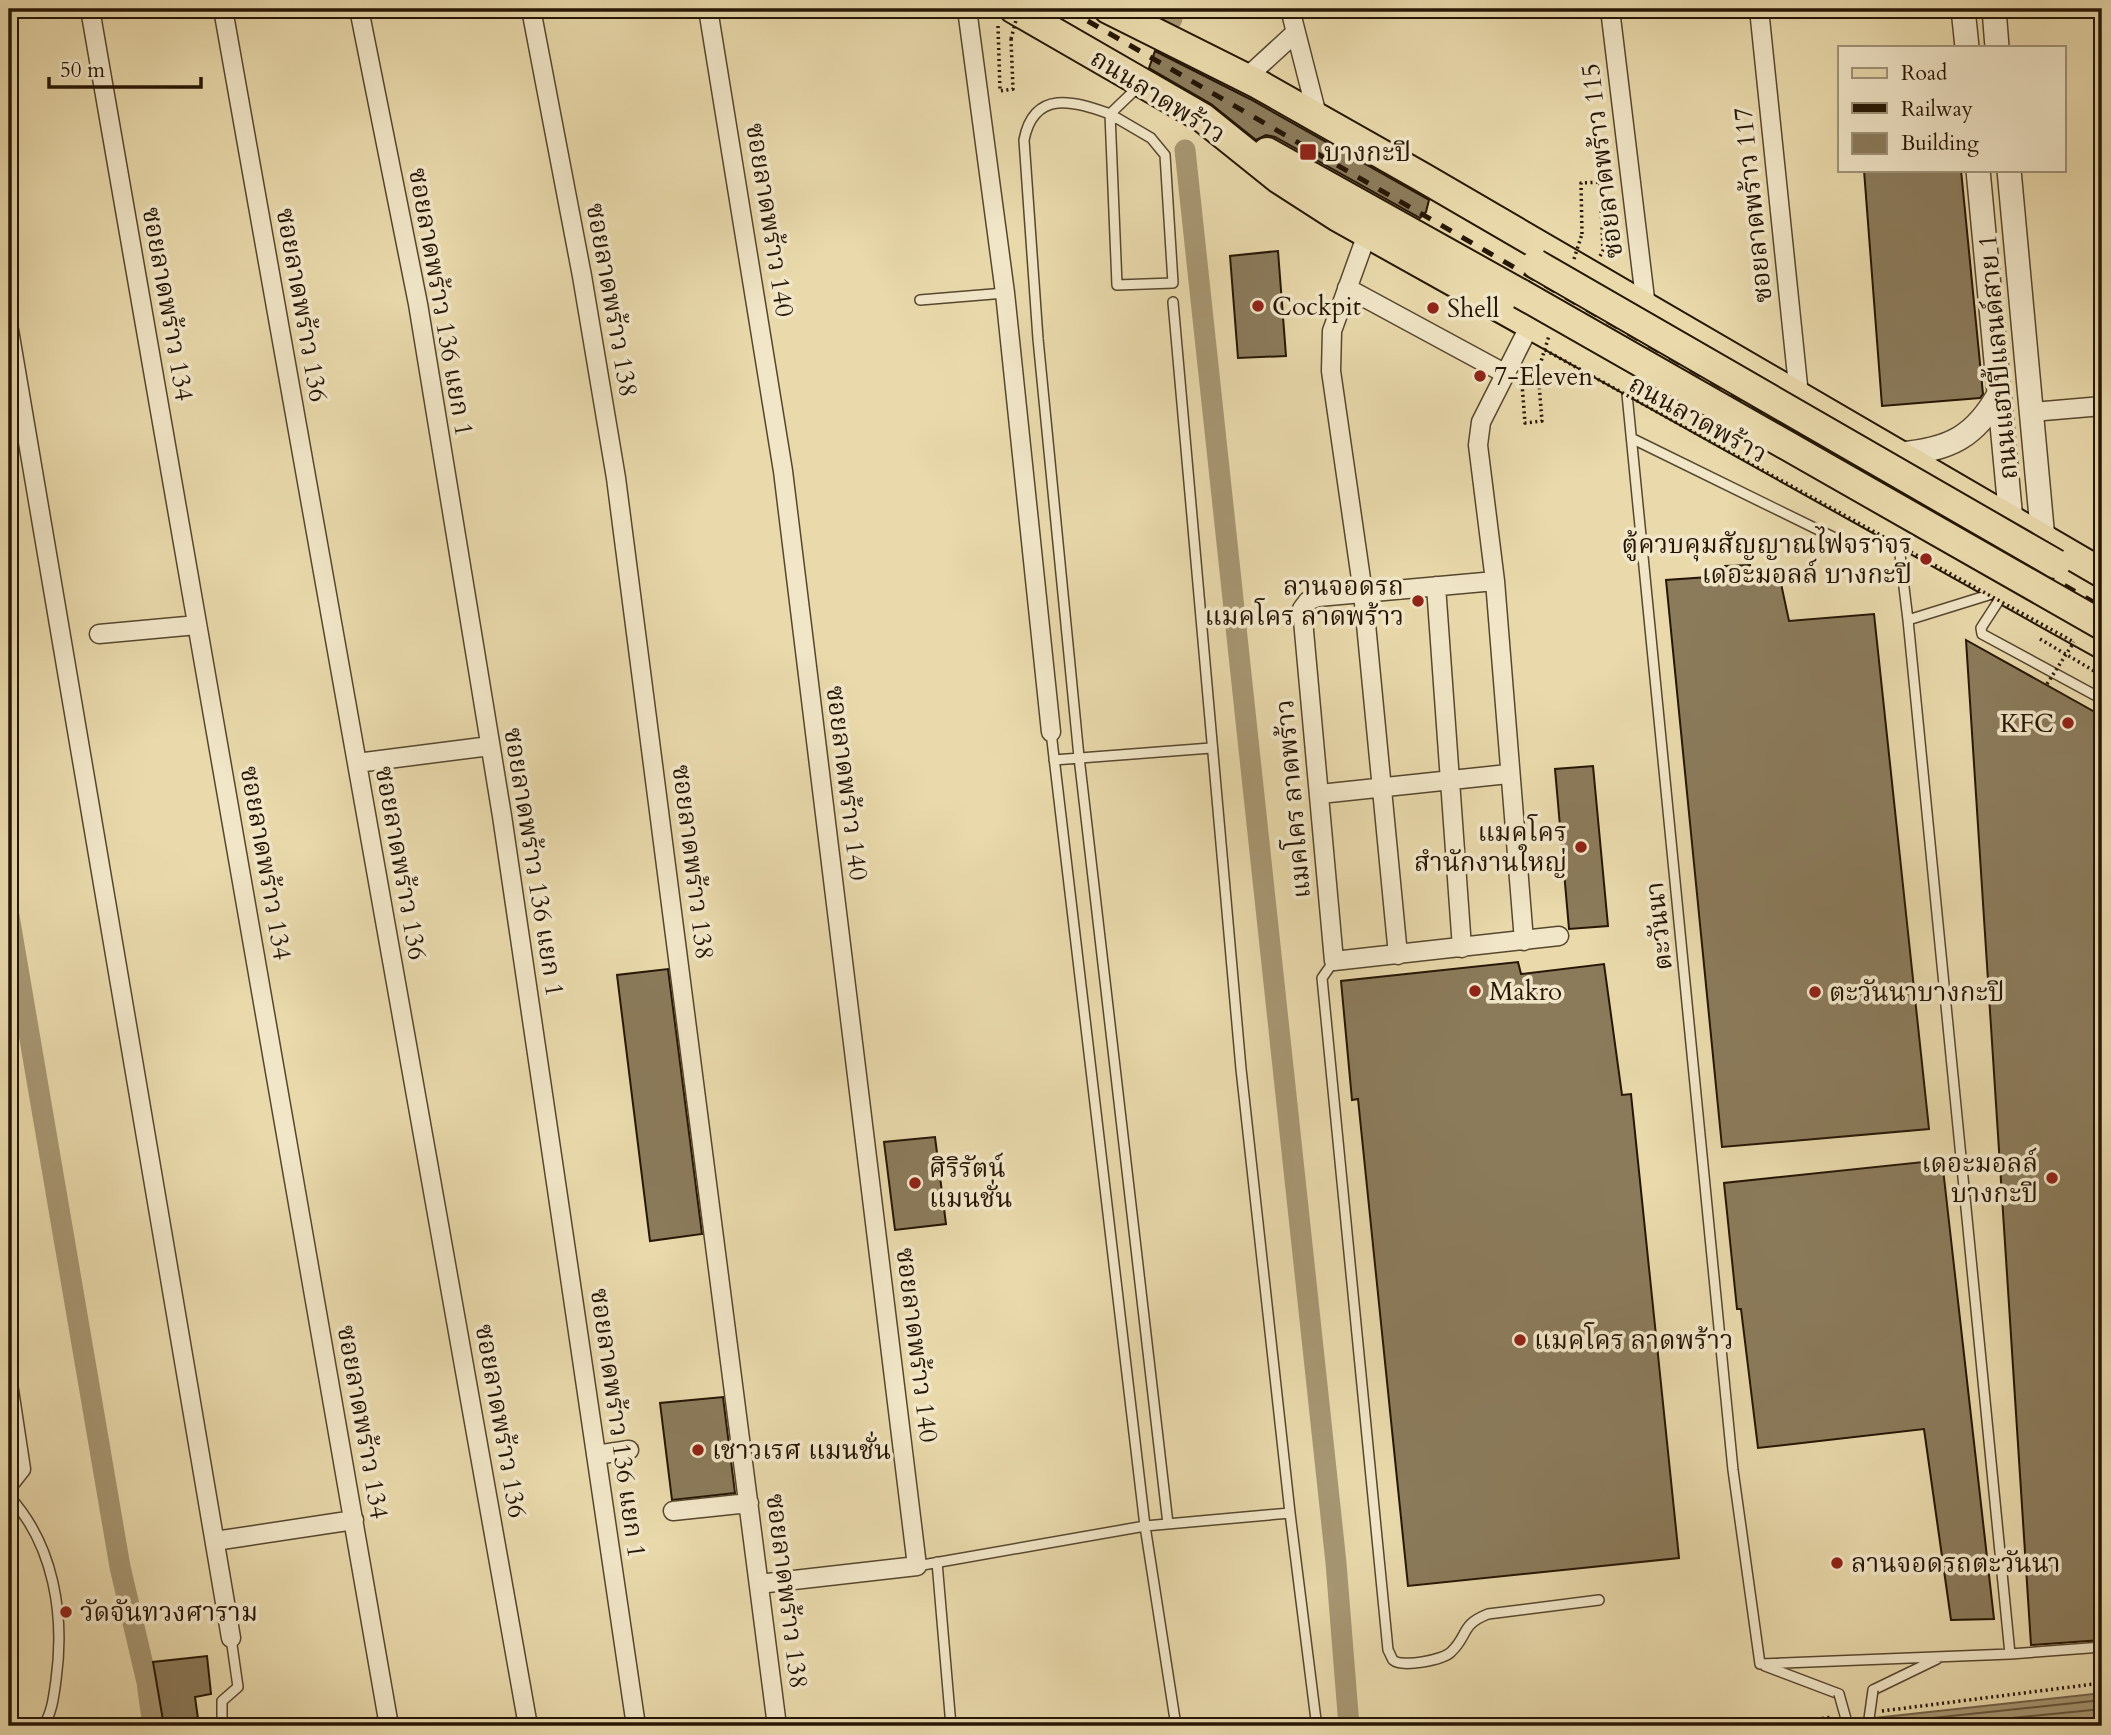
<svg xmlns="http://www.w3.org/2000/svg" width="2111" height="1735" viewBox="0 0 2111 1735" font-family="Cardo,'Noto Serif Thai',serif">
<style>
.water{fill:#a79773;stroke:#736347;stroke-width:2}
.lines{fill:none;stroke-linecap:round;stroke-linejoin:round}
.shore{stroke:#66563c;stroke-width:2}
.canal{stroke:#a79773;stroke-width:21}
.building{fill:#8b7b5b;stroke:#261605;stroke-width:2}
.service-casing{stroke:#57472e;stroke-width:12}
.minor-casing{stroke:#57472e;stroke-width:21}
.tertiary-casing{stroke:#57472e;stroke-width:26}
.primary-casing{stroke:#261605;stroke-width:32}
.path{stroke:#261605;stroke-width:3.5;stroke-dasharray:2 3.5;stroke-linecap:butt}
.service{stroke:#f1e6c8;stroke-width:9}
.minor{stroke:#f1e6c8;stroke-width:18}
.tertiary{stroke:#f1e6c8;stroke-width:23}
.primary{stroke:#e9d9ab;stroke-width:28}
.rail{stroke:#261605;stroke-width:5;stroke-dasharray:12 12;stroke-linecap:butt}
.service-bridge-casing{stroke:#57472e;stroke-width:12;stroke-linecap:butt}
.primary-bridge-casing{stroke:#261605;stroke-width:32;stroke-linecap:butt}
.path-bridge{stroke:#261605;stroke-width:3.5;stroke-dasharray:2 3.5;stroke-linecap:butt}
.service-bridge{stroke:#f1e6c8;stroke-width:9}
.primary-bridge{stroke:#e9d9ab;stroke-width:28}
.poi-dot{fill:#8f2418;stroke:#f1e6c8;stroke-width:2.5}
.labels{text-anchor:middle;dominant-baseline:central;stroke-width:7;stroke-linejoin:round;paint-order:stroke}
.street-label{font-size:26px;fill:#261605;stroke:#f1e6c8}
.poi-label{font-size:26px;fill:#261605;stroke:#f1e6c8;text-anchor:start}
</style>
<rect width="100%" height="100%" fill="#e9d9ab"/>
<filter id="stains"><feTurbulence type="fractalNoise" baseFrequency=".00286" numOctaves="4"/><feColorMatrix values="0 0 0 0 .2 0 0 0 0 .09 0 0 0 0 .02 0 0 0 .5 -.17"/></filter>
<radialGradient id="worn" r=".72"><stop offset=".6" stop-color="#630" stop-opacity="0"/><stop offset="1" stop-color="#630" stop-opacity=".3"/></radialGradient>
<path class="water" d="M2102,1693v33h-301z"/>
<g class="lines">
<path class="shore" d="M1875,1724l227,-24
M1931,1726l171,-17"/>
<path class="canal" d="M1171,9l1,10
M1185,150l151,1413 13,163
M9,916l111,651 27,115 6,44"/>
</g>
<path class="building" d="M1155,51l95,48 179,101 -3,12 -6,6 -145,-81 -9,-2 -10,5 -45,-36 -62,-36z
M1864,170h97l22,224 -3,4 -98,8z
M1278,251l8,105 -48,2 -8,-102z
M1750,565l1,13 28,-4 10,47 85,-7 55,515 -207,18 -56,-567 57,-4 2,-10z
M1966,640l136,76v924l-71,5z
M1593,766l15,160 -39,3 -14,-160z
M1518,962l3,12 83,-10 18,131 9,-1 48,464 -271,28 -50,-487 -6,1 -11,-119z
M668,969l34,265 -52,7 -33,-266z
M935,1137l11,87 -51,6 -11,-88z
M1942,1160l52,459 -43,1 -27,-191 -166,19 -17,-139h-4l-13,-126z
M723,1397l12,96 -63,7 -12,-97z
M207,1656l4,38 -16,3 4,29h-35l-11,-64z"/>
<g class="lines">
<defs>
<path id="service" d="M1138,87l-28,27c-36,-13 -76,-25 -86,26l14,199 41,418 89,767
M1110,114l41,24 14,17 8,128 -56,2z
M920,300l85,-7
M1626,384l107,1086 27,194
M1633,439l208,102
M1898,538l10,82
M1995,593l-87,27 102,1034 92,-7
M2003,594l-22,34 1,6 120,65
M1051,732l94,794 31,200
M1054,760l157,-12
M1334,961l-12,17 66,672c2,3 3,7 5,10 9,8 50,0 58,-8 18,-17 9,-27 37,-38l111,-14
M9,1496c45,49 56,119 47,184 -2,15 -4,34 -13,46
M1290,1513l26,207 -3,6
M937,1562l14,164
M917,1566l228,-40 145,-13 -49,-444 -68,-767
M1760,1664l250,-10
M1765,1666l74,28
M1873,1690l64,-31
M222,1726v-25l16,-14 -7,-49"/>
<path id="minor" d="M90,9l299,1717
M223,9l305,1717
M359,9l59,295 84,512 134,910
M531,9l51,267 34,202 161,1248
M708,9l75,462 134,1095 -158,18
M967,9l38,284 46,439
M1290,9l28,110
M1610,9l36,298
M1759,9l40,386
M1246,78l49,-45
M1367,234l-35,97 -1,40 32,222 35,362
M1347,288l157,85
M9,330l222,1308
M2032,412l70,-6
M1495,581l-177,16 -10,4 -6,8 32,352 225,-25
M1436,586l26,362
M99,634l98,-9
M357,763l133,-17
M1320,794l188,-20
M1524,941l-29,-360 -17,-136 3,-23 49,-97
M9,1390l12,79 -12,15
M596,1455l33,-5
M673,1511l76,-8
M215,1541l139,-21"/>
<path id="tertiary" d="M1963,9l4,38
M1994,9l3,38
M1978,170l33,350
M2009,170l34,369
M1899,454c50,-4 77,-17 101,-62"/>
<path id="primary" d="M1014,9l189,109 76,61 59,38 764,427
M1108,9l150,75 164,93 680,396
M1267,152l254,142"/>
</defs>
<use href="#service" class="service-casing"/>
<use href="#minor" class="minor-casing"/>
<use href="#tertiary" class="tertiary-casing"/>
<use href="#primary" class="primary-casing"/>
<path class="path" d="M998,26l2,65 13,-2 -2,-50
M1582,234l-1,-51 19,-1 3,69 -3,5
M1522,384l3,39 17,-2 -4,-50
M2096,533l6,2
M2040,639l61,36
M1882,1711l220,-28
M1762,1726l71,-9"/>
<use href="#service" class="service"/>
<use href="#minor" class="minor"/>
<use href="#tertiary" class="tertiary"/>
<use href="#primary" class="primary"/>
<path class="rail" d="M1067,9l1035,598"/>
<defs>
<path id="service-bridge" d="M1839,1694l9,32
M1868,1726l5,-36"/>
<path id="primary-bridge" d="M1536,264l520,300
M1521,294l581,331"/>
</defs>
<use href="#service-bridge" class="service-bridge-casing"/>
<use href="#primary-bridge" class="primary-bridge-casing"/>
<path class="path-bridge" d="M1011,39l8,-30
M1574,259l8,-25
M1545,350l529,292
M1538,371l11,-35
M2047,684l27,-42"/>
<use href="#service-bridge" class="service-bridge"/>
<use href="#primary-bridge" class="primary-bridge"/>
</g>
<g class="poi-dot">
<rect x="1299" y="143" width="18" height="18" rx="3.5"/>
<circle cx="1258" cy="306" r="7"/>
<circle cx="1433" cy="308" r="7"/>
<circle cx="1480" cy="376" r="7"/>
<circle cx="1926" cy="559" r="7"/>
<circle cx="1418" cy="601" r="7"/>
<circle cx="2068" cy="723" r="7"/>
<circle cx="1581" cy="847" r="7"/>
<circle cx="1475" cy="991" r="7"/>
<circle cx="1815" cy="992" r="7"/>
<circle cx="2052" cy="1178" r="7"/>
<circle cx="915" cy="1183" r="7"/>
<circle cx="1520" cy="1340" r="7"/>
<circle cx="698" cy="1450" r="7"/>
<circle cx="1837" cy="1563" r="7"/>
<circle cx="66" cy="1612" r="7"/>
</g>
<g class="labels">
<g class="street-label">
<text transform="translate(1158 96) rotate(32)">ถนนลาดพร้าว</text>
<text transform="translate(1602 161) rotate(-97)">ซอยลาดพร้าว 115</text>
<text transform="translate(1753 205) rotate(-96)">ซอยลาดพร้าว 117</text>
<text transform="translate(770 220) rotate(81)">ซอยลาดพร้าว 140</text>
<text transform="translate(612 300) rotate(80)">ซอยลาดพร้าว 138</text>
<text transform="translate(441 302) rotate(80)">ซอยลาดพร้าว 136 แยก 1</text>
<text transform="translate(168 304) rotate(80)">ซอยลาดพร้าว 134</text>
<text transform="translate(302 305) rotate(80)">ซอยลาดพร้าว 136</text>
<text transform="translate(1998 357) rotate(-95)">ถนนแฮปปี้แลนด์สาย 1</text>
<text transform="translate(1698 419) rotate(29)">ถนนลาดพร้าว</text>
<text transform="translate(847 783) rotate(83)">ซอยลาดพร้าว 140</text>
<text transform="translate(1293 799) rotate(-95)">แมคโคร ลาดพร้าว</text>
<text transform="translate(534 862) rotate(81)">ซอยลาดพร้าว 136 แยก 1</text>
<text transform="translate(693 862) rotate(83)">ซอยลาดพร้าว 138</text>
<text transform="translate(266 863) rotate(80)">ซอยลาดพร้าว 134</text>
<text transform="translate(401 863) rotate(80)">ซอยลาดพร้าว 136</text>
<text transform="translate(1659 926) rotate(-96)">ตะวันนา</text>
<text transform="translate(917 1345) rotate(83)">ซอยลาดพร้าว 140</text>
<text transform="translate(501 1421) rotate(80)">ซอยลาดพร้าว 136</text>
<text transform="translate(363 1422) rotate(80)">ซอยลาดพร้าว 134</text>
<text transform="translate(618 1423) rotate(82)">ซอยลาดพร้าว 136 แยก 1</text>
<text transform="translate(787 1591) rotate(83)">ซอยลาดพร้าว 138</text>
</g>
<g class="poi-label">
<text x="1324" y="152">บางกะปิ</text>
<text x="1272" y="306">Cockpit</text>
<text x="1447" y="308">Shell</text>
<text x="1494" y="376">7-Eleven</text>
<text x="1912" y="544" text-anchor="end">ตู้ควบคุมสัญญาณไฟจราจร<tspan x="1912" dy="30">เดอะมอลล์ บางกะปิ</tspan></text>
<text x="1404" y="586" text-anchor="end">ลานจอดรถ<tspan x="1404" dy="30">แมคโคร ลาดพร้าว</tspan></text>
<text x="2054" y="723" text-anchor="end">KFC</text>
<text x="1567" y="832" text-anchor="end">แมคโคร<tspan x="1567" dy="30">สำนักงานใหญ่</tspan></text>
<text x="1489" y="991">Makro</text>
<text x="1829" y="992">ตะวันนาบางกะปิ</text>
<text x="2038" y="1163" text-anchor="end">เดอะมอลล์<tspan x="2038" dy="30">บางกะปิ</tspan></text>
<text x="929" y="1168">ศิริรัตน์<tspan x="929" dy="30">แมนชั่น</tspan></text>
<text x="1534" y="1340">แมคโคร ลาดพร้าว</text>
<text x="712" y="1450">เชาวเรศ แมนชั่น</text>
<text x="1851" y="1563">ลานจอดรถตะวันนา</text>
<text x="80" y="1612">วัดจันทวงศาราม</text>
</g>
</g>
<rect width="2111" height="1735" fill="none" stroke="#e9d9ab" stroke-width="35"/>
<rect x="10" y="10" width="2090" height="1714" fill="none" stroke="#261605" stroke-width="3.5"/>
<rect x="18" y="18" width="2076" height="1700" fill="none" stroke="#261605" stroke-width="2"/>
<rect x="1838" y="46" width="228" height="126" fill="#f1e6c8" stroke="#a0937a" stroke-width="2"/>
<rect x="1852" y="68" width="35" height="10" fill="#e9d9ab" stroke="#a0937a" stroke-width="2"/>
<text x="1901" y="80" font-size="21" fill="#261605">Road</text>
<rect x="1852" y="103" width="35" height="10" fill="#261605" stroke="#a0937a" stroke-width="2"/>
<text x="1901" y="116" font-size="21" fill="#261605">Railway</text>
<rect x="1852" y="133" width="35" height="21" fill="#8b7b5b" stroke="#a0937a" stroke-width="2"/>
<text x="1901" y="150" font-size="21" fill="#261605">Building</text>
<path d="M49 77v10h152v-10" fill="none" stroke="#261605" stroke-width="3.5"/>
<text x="60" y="77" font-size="21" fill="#261605" stroke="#f1e6c8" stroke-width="5" paint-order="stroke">50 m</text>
<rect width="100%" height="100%" filter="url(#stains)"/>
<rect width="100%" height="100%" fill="url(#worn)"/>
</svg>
